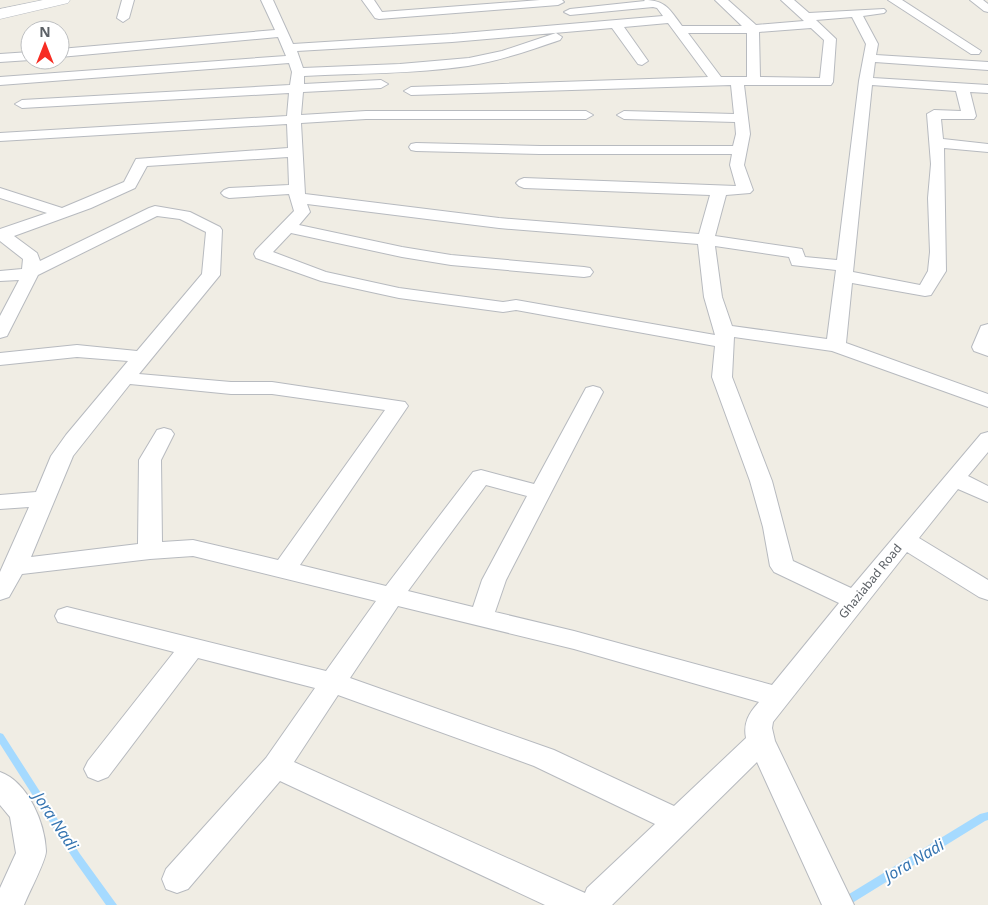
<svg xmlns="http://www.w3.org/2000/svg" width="988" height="905" viewBox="0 0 988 905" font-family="'Noto Sans',sans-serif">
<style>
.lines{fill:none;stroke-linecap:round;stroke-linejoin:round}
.stream{fill:#a5daff;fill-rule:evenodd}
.street-casing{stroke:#b7babf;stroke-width:2}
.secondary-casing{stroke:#b8bcc1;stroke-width:1}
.street{fill:#fff;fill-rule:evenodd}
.secondary{fill:#fff;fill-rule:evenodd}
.labels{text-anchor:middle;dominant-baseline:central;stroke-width:4;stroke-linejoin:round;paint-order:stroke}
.street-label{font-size:12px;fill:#5c6166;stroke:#fff}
.near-water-label{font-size:16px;font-style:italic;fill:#3675b1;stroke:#fff}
</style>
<rect width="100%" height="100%" fill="#f0ede4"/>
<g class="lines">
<path class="stream" d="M0,733l3,1 77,120 37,51h-11l-32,-45 -74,-116z
M988,812v8l-3,1 -136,84h-14l1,-3 144,-88z"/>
<defs>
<path id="street" d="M122,0h12l-5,18 -6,4 -6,-4z
M261,0h12l20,44 159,-10 211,-18 -6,-8 -4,-1 -83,8 -6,-3 6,-3 75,-8 -1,-1c22,0 26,10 38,26h60l-27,-26h13l28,25 48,-4 -23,-21h13l15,13 75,-4 2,2 -2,2 -21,3 15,28 -2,11 112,7v8l-113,-8 -2,16 115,7v8l-18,-1 6,24 -2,3h-33l2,20 45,5v8l-44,-4 2,123 -15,24 -6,1 -73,-13 -6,60 142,51v13l-156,-56 -98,-14 -2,40 40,104 21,80 58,27 130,-154 7,-2v20l-20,24 20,10v16l-30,-13 -39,49 69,42v20l-9,-3 -72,-45 -134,170 -1,6 3,13 79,164h-32l-65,-143 -145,143h-67l-265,-124 -92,108 -11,4 -11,-4 -4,-10 4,-10 100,-111 49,-70 -117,-30 -90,119 -10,4 -10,-4 -4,-8 4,-8 86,-109 -116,-30 -3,-6 3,-6 9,-3 259,64 50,-70 -183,-45 -43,3 -128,15 -13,23 -9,3v-28l29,-65 -29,2v-14l36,-3 15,-36 15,-21 62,-74 -51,-4 -77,8v-12l77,-8 60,6 65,-77 4,-42 -26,-13 -23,-3 -119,59 -29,57 -2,4 -7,2v-22l19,-36 -19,1v-10l22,-2 1,-10 -23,-18v-12l47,-16 -47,-15v-10l62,20 62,-26 12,-23 152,-11 -1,-24 -287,17v-8l287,-17 2,-23 -267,15 -7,-4 7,-4 268,-15 2,-13 -3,-9 -289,22v-8l286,-21 -8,-19 -218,20v-8l215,-19zM852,17l14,27 -7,37 -22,179 -32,-3 -3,-8 -6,-1 -81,-12 11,-41 24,-2 3,-3 -9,-25 6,-31 -6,-49h87l2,-3 3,-43 -20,-19zM668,23l40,54 -297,10 -7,4 7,4 320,-10 3,29 -110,-3 -7,4 7,4 111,3 1,12 -3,12h-193l-124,-3 -5,1 -2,3 2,3 5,1 124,3h192l-2,11 6,21 -212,-8 -5,2 -3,3 3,3 5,2 186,7 -11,39 -200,-16 -194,-24 -4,-71 65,-4h220l7,-4 -7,-4h-220l-65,4 2,-23 78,-4 7,-4 -7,-4 -77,4v-8c55,-3 110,-2 164,-10 32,-5 62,-16 92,-26l2,-3 -6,-4 -54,18 -33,7 -69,6 -97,4 -6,-17 155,-9 160,-14 26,36 4,1 6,-4 -24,-34zM811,28l13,12 -4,38 -60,-1 -1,-45zM688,33h59v44h-26zM872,85l84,6 5,20 -27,-1 -7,4 4,50 -3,34 2,54 -2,19 -8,14 -67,-13zM288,157l1,28 -60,3 -5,2 -3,3 3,3 5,2 60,-4 5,17 -38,39 -2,4 2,4 65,23 78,17 104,14 13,-2 199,36 -3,31 38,104 13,46 7,39 4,6 65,31 -67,82 -198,-54 -79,-19 11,-32 97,-188 -3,-4 -7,-2 -7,2 -52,96 -53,-14 -8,2 -87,114 -86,-21 108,-159 -3,-4 -133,-20h-41l-92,-8 81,-99 2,-45 -2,-3 -30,-15 -35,-6 -6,2 -109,53 -3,-8 -23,-17 77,-28 44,-20 12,-22zM307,204l192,24 199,16 6,53 11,38 -199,-35 -13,2 -104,-14 -73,-16 -53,-20 18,-19 111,24 49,8 133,12 6,-1 3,-4 -3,-4 -6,-1 -133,-12 -49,-8 -103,-22 11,-13zM715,246l74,11 3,8 44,5 -9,69 -95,-13 -10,-29zM130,384l101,10h41l113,16 -107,150 -85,-20 -31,2 -1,-82 13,-26 -3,-4 -7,-2 -7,2 -18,30 -1,84 -107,13 42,-101zM486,485l41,11 -45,84 -9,27 -65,-16zM398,606l176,43 185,53c-10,11 -16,21 -13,36l-72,68 -120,-56 -204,-72zM338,695l196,71 121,58 -68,64 -2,5 -291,-131z
M362,0h12l8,12 158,-12h22l2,2 -6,3 -179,14 -4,-1z
M888,0h14l79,51 -2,3h-8z
M970,0h13l5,4v8l-4,-1z
M30,52v8l-30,2v-8z
M988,324v32l-14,-5 -2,-4 9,-21z
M0,772c28,10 45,51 46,79 0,10 -18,43 -22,54h-24v-17l16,-35 -6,-36 -10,-12z"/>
<path id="secondary" d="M43,0h27l-2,3 -68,16v-10z"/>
</defs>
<use href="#street" class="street-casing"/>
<use href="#secondary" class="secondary-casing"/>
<use href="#street" class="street"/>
<use href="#secondary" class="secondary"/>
</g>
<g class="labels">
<g class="street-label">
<text transform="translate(870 581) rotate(-51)">Ghaziabad Road</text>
</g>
<g class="near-water-label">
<text transform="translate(56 821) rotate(56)">Jora Nadi</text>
<text transform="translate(914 860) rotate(-31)">Jora Nadi</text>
</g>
</g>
<g transform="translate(45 45)"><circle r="24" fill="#ffffff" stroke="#bec0c2"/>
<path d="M0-4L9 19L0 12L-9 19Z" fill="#f72d23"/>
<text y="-8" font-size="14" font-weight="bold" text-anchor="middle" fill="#5c6166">N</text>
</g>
</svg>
